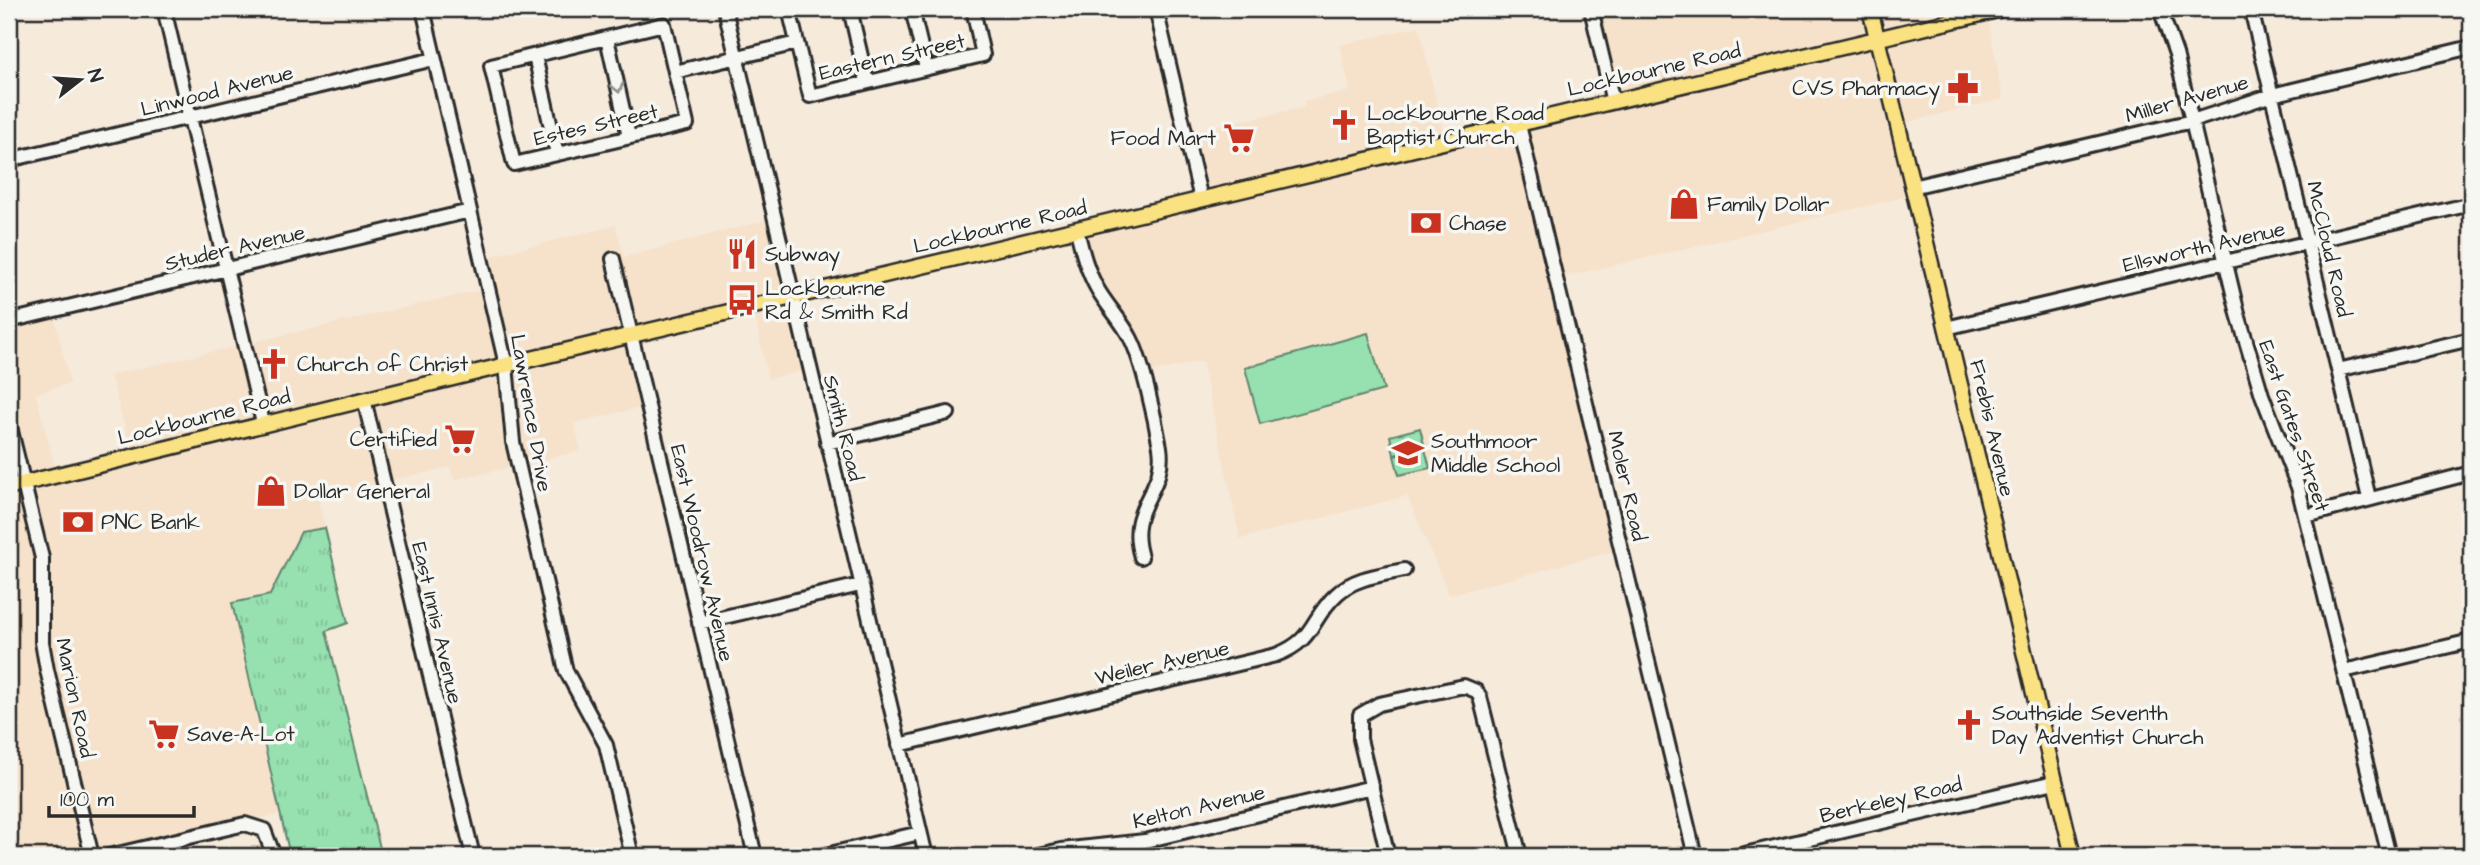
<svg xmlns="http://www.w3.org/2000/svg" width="2480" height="865" viewBox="0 0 2480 865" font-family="'Architects Daughter',sans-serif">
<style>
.built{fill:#f6e2cb}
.grass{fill:url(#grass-tufts);stroke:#61866e;stroke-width:2}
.pitch{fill:#97e0b0;stroke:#61866e;stroke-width:2}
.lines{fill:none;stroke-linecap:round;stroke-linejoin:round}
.minor-casing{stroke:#2b2b2b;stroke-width:18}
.major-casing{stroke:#2b2b2b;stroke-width:19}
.minor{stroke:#f6f6f2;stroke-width:12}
.major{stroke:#fae181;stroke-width:14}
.oneway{stroke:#90908e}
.labels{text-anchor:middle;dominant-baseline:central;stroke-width:7;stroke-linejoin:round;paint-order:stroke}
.street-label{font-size:21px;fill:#2b2b2b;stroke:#f6f6f2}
.poi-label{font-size:21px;fill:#2b2b2b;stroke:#f6f6f2;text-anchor:start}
</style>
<defs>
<pattern id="grass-tufts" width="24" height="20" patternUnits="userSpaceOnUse" patternTransform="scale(1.75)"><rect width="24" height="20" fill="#97e0b0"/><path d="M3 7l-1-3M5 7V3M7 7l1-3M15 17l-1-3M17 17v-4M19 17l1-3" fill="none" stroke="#82c098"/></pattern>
</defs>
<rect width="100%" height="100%" fill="#f6eadb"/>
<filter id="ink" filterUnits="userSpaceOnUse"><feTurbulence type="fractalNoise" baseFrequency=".0143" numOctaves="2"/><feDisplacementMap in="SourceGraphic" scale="14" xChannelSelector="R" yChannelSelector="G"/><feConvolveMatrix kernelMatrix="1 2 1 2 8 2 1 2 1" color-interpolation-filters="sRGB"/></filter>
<g filter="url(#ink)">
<path class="built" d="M1648,9h318l1,8 20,-5 16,87 -103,25 17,70 -365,86 67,270 -170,45 -42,-99 -167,43 -38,-178 -58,13 -57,-107 -10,-39 122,-29 -14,-66 120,-26 -1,-6 46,-10 -10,-46 79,-19 27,115 167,-39 -17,-81z
M774,218l34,152 -40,9 -15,-72 -120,28 15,71 -74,17 7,28 -127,29 -4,-13 -132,30 7,31 -24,4 -31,63 -38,9 49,210 -188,39v3h-84v-533l44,-11 17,71 -34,11 21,81 76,-19 -23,-81 375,-86 -6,-30 137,-34 8,32z"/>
<path class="grass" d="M325,528l23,95 -22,8 56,225h-92l-58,-253 38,-8 31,-63z"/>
<path class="pitch" d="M1368,333l16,57 -124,34 -15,-56z
M1420,428l5,20 -31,7 -4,-19z
M1425,449l5,19 -31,7 -5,-19z"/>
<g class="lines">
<defs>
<path id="minor" d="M164,9l99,414
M423,9l83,356 7,77 53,229 40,74 26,111
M725,9l201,847
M789,9l21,87 173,-41 -10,-46
M850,9l17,73
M912,9l14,59
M1156,9l45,190
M1591,9l22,93
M2160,9l16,45 62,260 24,81 36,92 91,369
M2251,9l118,489
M664,24l23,100 -173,40 -23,-98z
M607,38l22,99
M535,56l22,98
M675,72l122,-29
M1519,125l176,731
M9,160l425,-101
M1912,187l280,-66 80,-26 199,-48
M1077,230c5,21 10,41 21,60 10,17 24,31 33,49 12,24 24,80 29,108 7,46 -35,58 -19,110
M613,259l142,597
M9,321l461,-110
M1946,328l525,-124
M2338,370l133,-31
M364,399l109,457
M9,423l33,135v84l5,28 45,186
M827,443l121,-30
M2306,516l165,-43
M699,623l161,-38
M2344,671l127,-30
M899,745l377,-90c40,-15 34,-37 61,-61 18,-17 45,-19 67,-24
M109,856l136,-32 19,6 10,26
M821,856l99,-23
M1033,856l28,-6 84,-9 227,-54
M1388,856l-28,-117v-24l19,-11 85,-18 12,5 4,6 40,159
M1736,856l319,-74"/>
<path id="major" d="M1870,9l203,847
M9,487l497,-122 1496,-356"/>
</defs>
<use href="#minor" class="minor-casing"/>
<use href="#major" class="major-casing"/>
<use href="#minor" class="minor"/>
<use href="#major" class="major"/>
</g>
<defs><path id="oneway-chevron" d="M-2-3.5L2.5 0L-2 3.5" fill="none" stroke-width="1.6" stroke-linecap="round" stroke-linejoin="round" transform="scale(1.75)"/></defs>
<use class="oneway" href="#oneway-chevron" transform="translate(618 88) rotate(77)"/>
</g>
<defs>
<symbol id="pharmacy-bare" viewBox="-9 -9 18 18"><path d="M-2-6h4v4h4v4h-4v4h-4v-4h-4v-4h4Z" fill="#c8321e" stroke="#f6f6f2" stroke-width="2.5" paint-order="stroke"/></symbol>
<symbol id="church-bare" viewBox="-9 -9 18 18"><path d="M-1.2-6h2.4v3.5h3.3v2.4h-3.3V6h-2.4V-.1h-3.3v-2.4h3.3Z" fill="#c8321e" stroke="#f6f6f2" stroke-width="2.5" paint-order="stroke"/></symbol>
<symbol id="supermarket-bare" viewBox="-9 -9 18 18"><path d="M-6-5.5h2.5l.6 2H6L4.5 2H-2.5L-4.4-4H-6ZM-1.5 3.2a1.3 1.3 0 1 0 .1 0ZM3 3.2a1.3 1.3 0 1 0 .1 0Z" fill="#c8321e" stroke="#f6f6f2" stroke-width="2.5" paint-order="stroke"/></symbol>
<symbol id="shop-bare" viewBox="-9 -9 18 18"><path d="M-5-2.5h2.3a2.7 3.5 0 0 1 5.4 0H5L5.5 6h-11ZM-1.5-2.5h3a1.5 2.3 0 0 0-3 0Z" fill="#c8321e" stroke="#f6f6f2" stroke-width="2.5" paint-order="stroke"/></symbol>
<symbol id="bank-bare" viewBox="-9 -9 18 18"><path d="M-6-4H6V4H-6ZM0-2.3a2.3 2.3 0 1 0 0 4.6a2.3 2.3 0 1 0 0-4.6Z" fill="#c8321e" stroke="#f6f6f2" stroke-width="2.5" paint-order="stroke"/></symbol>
<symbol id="restaurant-bare" viewBox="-9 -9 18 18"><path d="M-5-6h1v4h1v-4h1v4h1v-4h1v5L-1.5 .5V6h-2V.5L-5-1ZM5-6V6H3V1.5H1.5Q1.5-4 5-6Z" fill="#c8321e" stroke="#f6f6f2" stroke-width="2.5" paint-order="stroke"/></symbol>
<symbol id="bus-bare" viewBox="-9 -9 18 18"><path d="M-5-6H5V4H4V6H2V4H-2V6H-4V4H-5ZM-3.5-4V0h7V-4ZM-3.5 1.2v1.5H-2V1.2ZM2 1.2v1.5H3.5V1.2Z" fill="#c8321e" stroke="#f6f6f2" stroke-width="2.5" paint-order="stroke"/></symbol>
<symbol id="school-bare" viewBox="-9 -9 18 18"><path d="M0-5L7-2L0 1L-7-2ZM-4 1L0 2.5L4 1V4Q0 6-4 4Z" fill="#c8321e" stroke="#f6f6f2" stroke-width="2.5" paint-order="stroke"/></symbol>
</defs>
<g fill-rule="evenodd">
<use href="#pharmacy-bare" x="1941" y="66" width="44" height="44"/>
<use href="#church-bare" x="1322" y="103" width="44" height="44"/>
<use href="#supermarket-bare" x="1217" y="116" width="44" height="44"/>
<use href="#shop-bare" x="1662" y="182" width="44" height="44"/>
<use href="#bank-bare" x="1404" y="201" width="44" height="44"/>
<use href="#restaurant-bare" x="720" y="232" width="44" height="44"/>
<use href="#bus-bare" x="720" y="278" width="44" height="44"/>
<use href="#church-bare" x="252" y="342" width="44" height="44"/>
<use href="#supermarket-bare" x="438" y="417" width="44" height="44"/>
<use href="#school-bare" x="1386" y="431" width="44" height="44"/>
<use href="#shop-bare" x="249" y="469" width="44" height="44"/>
<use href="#bank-bare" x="56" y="500" width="44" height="44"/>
<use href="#church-bare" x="1947" y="703" width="44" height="44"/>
<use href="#supermarket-bare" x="142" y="712" width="44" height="44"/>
</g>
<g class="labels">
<g class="street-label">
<text transform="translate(892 57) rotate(-13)">Eastern Street</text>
<text transform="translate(1654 70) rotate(-13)">Lockbourne Road</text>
<text transform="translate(217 91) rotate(-14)">Linwood Avenue</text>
<text transform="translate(2187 99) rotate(-16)">Miller Avenue</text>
<text transform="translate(596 125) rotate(-13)">Estes Street</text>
<text transform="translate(1000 227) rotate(-13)">Lockbourne Road</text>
<text transform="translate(2204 247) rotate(-13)">Ellsworth Avenue</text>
<text transform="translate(235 248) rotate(-13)">Studer Avenue</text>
<text transform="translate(2329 249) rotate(77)">McCloud Road</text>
<text transform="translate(531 413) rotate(80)">Lawrence Drive</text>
<text transform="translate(204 417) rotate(-14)">Lockbourne Road</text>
<text transform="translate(2294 426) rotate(71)">East Gates Street</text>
<text transform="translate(843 428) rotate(76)">Smith Road</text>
<text transform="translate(1992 428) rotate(77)">Frebis Avenue</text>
<text transform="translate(1627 486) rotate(77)">Moler Road</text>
<text transform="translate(702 553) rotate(77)">East Woodrow Avenue</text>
<text transform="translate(437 623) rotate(77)">East Innis Avenue</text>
<text transform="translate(1162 663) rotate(-13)">Weiler Avenue</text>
<text transform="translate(75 698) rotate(78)">Marion Road</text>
<text transform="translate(1891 800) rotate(-13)">Berkeley Road</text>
<text transform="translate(1199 807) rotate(-13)">Kelton Avenue</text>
</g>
<g class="poi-label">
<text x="1940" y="88" text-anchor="end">CVS Pharmacy</text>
<text x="1367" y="113">Lockbourne Road<tspan x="1367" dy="24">Baptist Church</tspan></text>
<text x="1216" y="138" text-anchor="end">Food Mart</text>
<text x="1707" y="204">Family Dollar</text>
<text x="1449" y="223">Chase</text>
<text x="765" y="254">Subway</text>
<text x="765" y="288">Lockbourne<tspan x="765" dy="24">Rd &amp; Smith Rd</tspan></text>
<text x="297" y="364">Church of Christ</text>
<text x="437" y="439" text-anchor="end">Certified</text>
<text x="1431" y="441">Southmoor<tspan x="1431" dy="24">Middle School</tspan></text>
<text x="294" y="491">Dollar General</text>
<text x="101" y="522">PNC Bank</text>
<text x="1992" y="713">Southside Seventh<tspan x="1992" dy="24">Day Adventist Church</tspan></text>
<text x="187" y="734">Save-A-Lot</text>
</g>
</g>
<rect width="2480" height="865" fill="none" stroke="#f6f6f2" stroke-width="35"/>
<rect x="18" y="18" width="2445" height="830" fill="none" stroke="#2b2b2b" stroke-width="2.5" filter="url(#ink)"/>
<g transform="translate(80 80) rotate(73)" stroke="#f6f6f2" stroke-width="5" paint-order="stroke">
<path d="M0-5L12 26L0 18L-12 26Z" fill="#2b2b2b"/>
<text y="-10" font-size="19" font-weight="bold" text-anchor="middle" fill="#2b2b2b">N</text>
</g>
<path d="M49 806v10h145v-10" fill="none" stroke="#2b2b2b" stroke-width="3.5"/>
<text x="60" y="806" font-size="21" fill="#2b2b2b" stroke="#f6f6f2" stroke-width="5" paint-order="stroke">100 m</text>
</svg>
